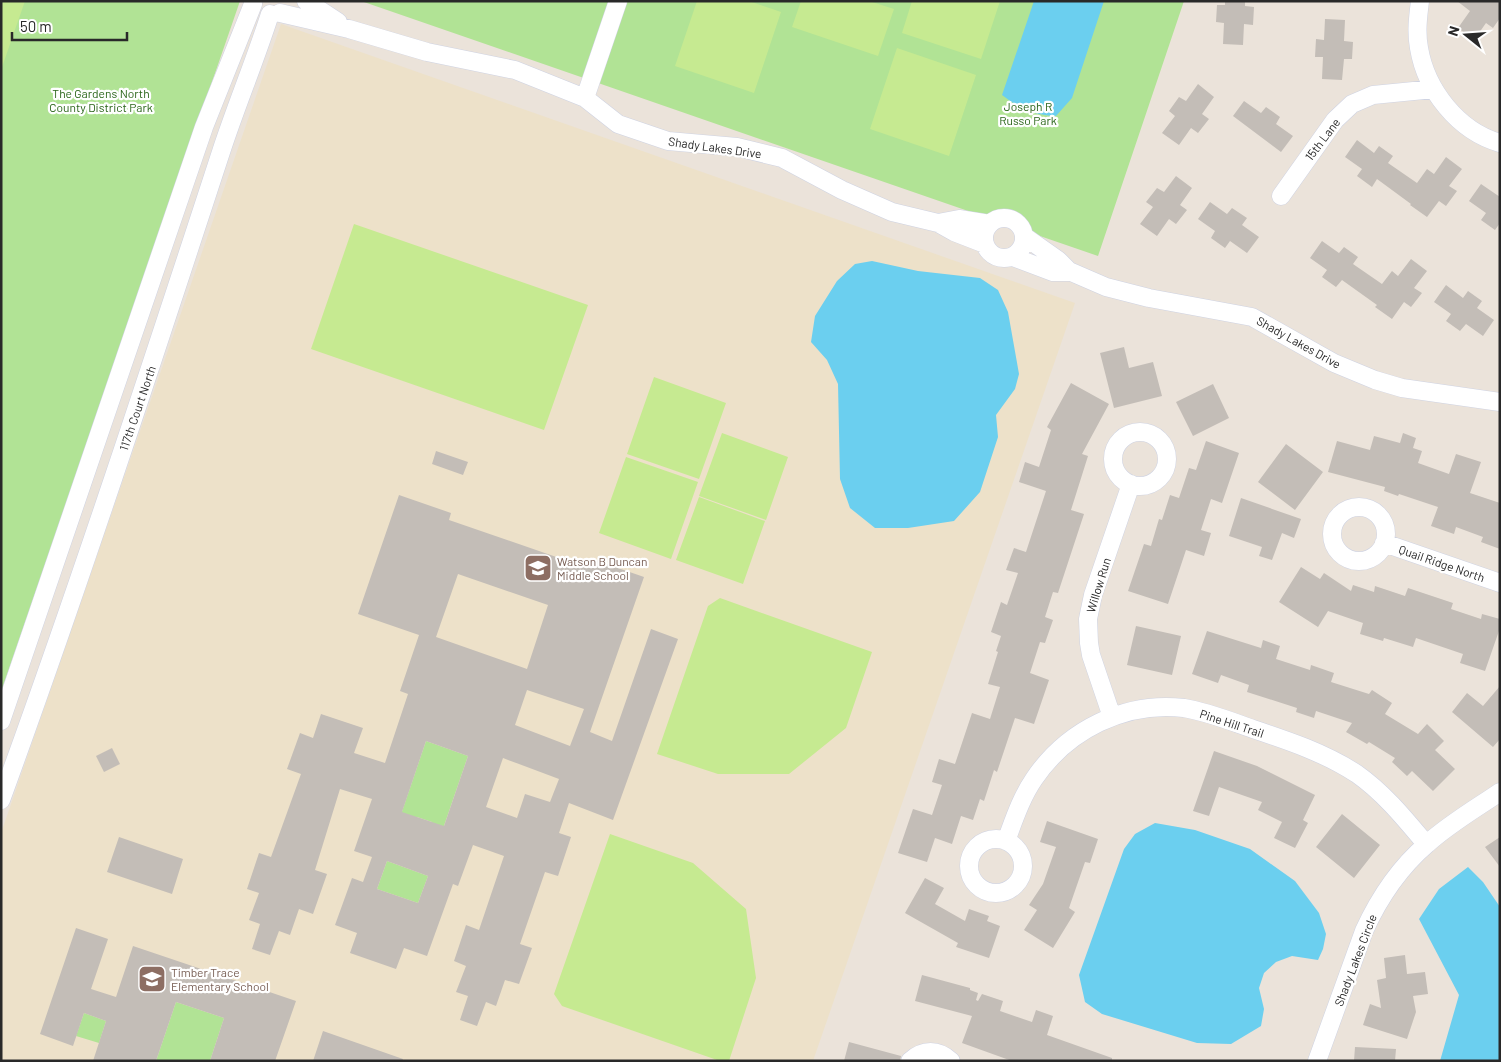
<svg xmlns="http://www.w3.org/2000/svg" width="1501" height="1062" viewBox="0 0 1501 1062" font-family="Barlow,sans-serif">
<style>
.education{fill:#ede1c9}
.green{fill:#b1e395}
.pitch{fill:#c6ea91}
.water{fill:#6bcfef}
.building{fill:#c3bdb7;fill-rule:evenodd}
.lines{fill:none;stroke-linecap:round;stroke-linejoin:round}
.street-casing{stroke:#cfd3e2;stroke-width:19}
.street{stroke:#fff;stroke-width:18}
.labels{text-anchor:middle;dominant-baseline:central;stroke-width:4.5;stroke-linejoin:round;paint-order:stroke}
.park-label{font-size:12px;fill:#2a6519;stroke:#fff}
.street-label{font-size:12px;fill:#292929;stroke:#fff}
.education-label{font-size:12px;fill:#785e54;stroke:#fff;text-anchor:start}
</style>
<rect width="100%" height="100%" fill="#ebe3da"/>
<path class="education" d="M281,24l794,279 -262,758h-812v-228z"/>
<path class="green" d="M1,1h239l-239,691z
M361,1h823l-86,255z
M426,741l42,15 -32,93 -4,-27 -15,-5 -23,18z
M387,861l41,15 -10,27 -41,-14z
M176,1002l48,16 -14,43h-54z
M84,1013l22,8 -7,22 -23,-7z"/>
<path class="pitch" d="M1,1h24l-24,69z
M697,1h52l32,11 -27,81 -79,-27z
M801,1h68l25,8 -16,47 -86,-29z
M912,1h88l-19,58 -79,-26z
M897,48l79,27 -27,81 -79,-27z
M354,224l234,81 -44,125 -233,-81z
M654,377l72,26 -27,76 -72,-25z
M722,433l66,24 -22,63 -67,-24z
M626,457l72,25 -27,77 -72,-26z
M699,497l66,24 -22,63 -67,-24z
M720,598l152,54 -26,76 -57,46h-71l-61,-20 51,-148z
M610,834l83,29 53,46 10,69 -27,83h-9l-158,-55 -8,-12z"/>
<path class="water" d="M1034,1h70l-32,97 -16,18c-22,-1 -36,-7 -54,-21z
M872,261l46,10 62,7 18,12 10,22 11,62 -4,15 -19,26 2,22 -18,55 -26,29 -46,7h-33l-25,-20 -10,-29 -2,-95 -11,-24 -16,-18 4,-26 22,-35 18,-17z
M1155,823l40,7 55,19 45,32 24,32 7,21 -3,15 -5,11 -26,-4 -16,6 -12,11 -5,15 5,21 -3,17 -30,18 -34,-1 -95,-29 -17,-12 -6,-27 45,-126 11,-15z
M1468,867l15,15 17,25v154h-60l19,-66 -40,-76 20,-30z"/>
<path class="building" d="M1225,1h20v5l9,1 -1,18 -9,-1 -1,21 -20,-1 1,-21 -8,-1 1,-17h8z
M1457,1h43v17l-7,10 -7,-5 -12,17 -16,-12 12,-17z
M1325,19l20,1 -1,21 9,1 -1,17h-8l-2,21 -20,-1 1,-22h-8l1,-18 8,1z
M1198,84l16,13 -12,17 7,5 -11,14 -7,-5 -12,17 -17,-12 13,-17 -6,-5 10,-14 7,4z
M1244,101l17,12 5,-6 14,10 -4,7 17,12 -12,16 -48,-36z
M1357,140l17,13 5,-7 14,10 -5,7 29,20 10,-14 7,5 12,-17 16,12 -13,17 8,5 -11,15 -7,-5 -12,16 -17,-12 1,-1 -34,-25 -5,8 -15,-11 5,-7 -17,-12z
M1176,176l16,12 -12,17 7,5 -11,14 -7,-5 -12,17 -17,-12 13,-17 -7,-5 11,-14 7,4z
M1481,184l19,13v26l-5,7 -14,-10 5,-7 -17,-12z
M1210,202l17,12 5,-6 15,10 -5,7 17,12 -12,16 -17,-12 -5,7 -14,-10 4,-7 -17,-12z
M1322,241l17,12 5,-6 14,10 -5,7 29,20 10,-13 6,5 13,-17 16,12 -13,17 8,5 -11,14 -7,-5 -12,17 -17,-12 2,-2 -35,-25 -6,7 -14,-10 5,-7 -17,-12z
M1446,285l17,13 5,-7 14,10 -5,7 17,12 -11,16 -17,-12 -6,7 -14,-10 5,-7 -17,-12z
M1124,347l5,21 24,-6 9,34 -48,12 -14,-55z
M1071,383l38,21 -27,50 6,2 -17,54 13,4 -26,79 -5,-1 -8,25 8,3 -8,23 -5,-1 -10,31 19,7 -15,44 -19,-6 -18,54 -3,-2 -10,31 -4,-2 -7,21 -12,-4 -9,28 -17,-6 -8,24 -29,-9 15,-44 19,6 10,-30 -10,-3 7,-23 16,5 17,-51 18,6 10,-32 -12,-3 10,-32 -2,-1 5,-15 -10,-4 10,-30 6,3 11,-32 -12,-3 8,-22 12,4 20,-61 -27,-9 6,-20 14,5 12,-37 -4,-3z
M1213,384l16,34 -36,18 -17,-34z
M1403,433l13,5 -3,10 9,3 -4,12 31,11 7,-20 25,8 -11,31 30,10v46l-19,-7 2,-5 -27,-10 -2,7 -23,-8 7,-19 -39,-13 -1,2 -14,-5 1,-4 -57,-15 9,-31 33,9 4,-14 26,7z
M1206,441l33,12 -17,50 -11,-4 -10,31 10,3 -7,23 -18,-6 -18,54 -40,-13 16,-47 7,2 8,-27 3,1 8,-25 9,3 10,-30 7,2z
M1286,444l37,28 -28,38 -37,-28z
M436,451l32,11 -5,13 -31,-11z
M399,495l52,18 -2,7 139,48 4,-9 52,18 -54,155 22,9 39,-112 27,10 -65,181 -44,-17 -10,30 12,4 -13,39 -13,-4 -25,72 12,4 -13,36 -14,-4 -9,26 -10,-4 -9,24 -17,-6 8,-24 -12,-4 10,-26 -12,-5 12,-36 13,5 25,-74 -31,-11 -15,41 -5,-2 -26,72 -23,-8 -8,21 -46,-16 7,-20 -22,-8 17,-47 11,4 9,-25 -18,-6 18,-52 -32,-10 -25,81 12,4 -14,40 -14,-5 -9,26 -11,-4 -9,24 -18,-6 8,-25 -11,-4 10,-27 -12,-4 12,-36 12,4 30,-83 -14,-5 13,-36 13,5 8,-24 42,14 -9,25 31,10 23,-69 -8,-3 19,-56 -61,-21zM458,574l90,31 -21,64 -91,-32zM527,690l57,19 -14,37 -55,-21zM426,741l42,15 -24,70 -42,-14zM503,758l56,21 -9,23 -25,-8 -8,24 -31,-11zM387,861l41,15 -10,27 -41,-14z
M1241,498l60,21 -7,19 -12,-5 -10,27 -13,-4 3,-9 -33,-11z
M1301,567l19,12 4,-6 27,18 2,-6 21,7 1,-6 30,10 3,-8 45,15 -2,6 30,10 1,-5 18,5v9l-15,43 -25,-8 3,-9 -47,-16 -3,9 -29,-9 -1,3 -23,-7 3,-11 -35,-12 -10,16 -39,-25z
M1136,626l45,10 -9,39 -45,-10z
M1207,631l54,17 2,-8 17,6 -4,13 34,11 1,-5 23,8 -3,9 38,12 3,-4 20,13 -7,11 33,20 9,-10 17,17 -9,9 20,19 -22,22 -21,-20 -5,5 -15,-14 3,-4 -26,-16 -2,2 -21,-12 6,-9 -36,-12 -2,7 -18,-6 1,-4 -50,-16 2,-7 -28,-10 -3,8 -26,-9z
M1500,686v53l-7,8 -41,-35 15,-19 16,13z
M112,748l8,16 -16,8 -8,-16z
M1214,751l43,15 58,29 -12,25 5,3 -13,25 -21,-10 8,-16 -24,-12 4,-8 -43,-15 -10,29 -16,-5z
M1342,814l38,31 -26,33 -38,-31z
M1047,821l51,18 -8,24 -5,-1 -16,46 6,4 -22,36 -29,-18 13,-20 -8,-5 14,-21 13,-37 -16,-5z
M119,837l64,22 -11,35 -65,-22z
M1500,837v30l-15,-20z
M925,878l19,10 -9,16 30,17 4,-12 20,7 -2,5 13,5 -11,32 -33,-11 2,-4 -53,-30z
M76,928l32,11 -17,50 25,8 17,-51 163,55 -21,60h-65l14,-43 -48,-16 -20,59h-63l13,-40 -22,-8 -11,33 -33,-12z
M1405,955l2,19 18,-2 3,22 -15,2 3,16 -9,27 -44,-14 7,-21 11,4 -4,-28 9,-2 -2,-20z
M922,975l48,13v2l8,3 -2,7 2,1 4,-7 21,7 -3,10 32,11 4,-12 17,6 -6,19 65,23v3h-100l-50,-18 10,-27 -57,-15z
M323,1031l80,28 -1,2h-89z
M849,1042l52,14 -1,5h-56z
M1355,1047l41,2 -1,12h-41z"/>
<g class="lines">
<defs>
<path id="street" d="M306,1l32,21
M1420,1c-2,16 -4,31 -1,47 7,42 39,83 81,95
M280,13l69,16 78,23 88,18 70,28 33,26 50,17 69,6 45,11 60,32 50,22 46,11 16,9 31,12
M585,98l33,-97
M1281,196l54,-76 17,-16 21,-9 61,-6
M984 238a20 20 0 1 1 40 0a20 20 0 1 1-40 0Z
M938,223l21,-4 31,5
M1024,236l34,24 11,11 37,16 43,11 103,19 82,46 41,17 27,8 98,14
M1013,257l40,15h18
M1113 459a27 27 0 1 1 54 0a27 27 0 1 1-54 0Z
M1332 534a27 27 0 1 1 54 0a27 27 0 1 1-54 0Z
M1384,543l116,40
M1112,717l-21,-62 -2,-12 -1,-24 5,-24 38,-111
M1,721l203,-594 49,-123
M1,800c78,-214 149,-431 220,-648 15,-46 34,-91 49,-138
M969 866a27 27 0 1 1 54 0a27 27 0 1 1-54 0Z
M1006,841c8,-21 15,-43 28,-62 33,-49 91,-78 150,-71 24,4 46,13 69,21 36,12 72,24 104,45 27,19 48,45 69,70
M910,1061c13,-12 28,-12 41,0
M1317,1061l47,-130c15,-33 35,-63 63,-87 22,-20 48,-35 73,-52"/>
</defs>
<use href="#street" class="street-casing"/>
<use href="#street" class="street"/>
</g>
<defs>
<symbol id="school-square" viewBox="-11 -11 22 22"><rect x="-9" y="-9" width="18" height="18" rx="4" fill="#8d6e63" stroke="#fff"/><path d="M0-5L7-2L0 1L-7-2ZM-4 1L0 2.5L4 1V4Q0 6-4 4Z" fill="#fff"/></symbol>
</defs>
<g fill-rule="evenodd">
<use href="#school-square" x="522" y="552" width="32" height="32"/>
<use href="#school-square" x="136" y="963" width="32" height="32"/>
</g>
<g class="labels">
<g class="park-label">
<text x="101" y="93">The Gardens North<tspan x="101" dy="14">County District Park</tspan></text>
<text x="1028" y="106">Joseph R<tspan x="1028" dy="14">Russo Park</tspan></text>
</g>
<g class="street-label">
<text transform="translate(1322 139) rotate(-53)">15th Lane</text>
<text transform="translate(715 147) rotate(8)">Shady Lakes Drive</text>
<text transform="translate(1299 342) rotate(29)">Shady Lakes Drive</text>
<text transform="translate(137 408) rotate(-71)">117th Court North</text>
<text transform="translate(1442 563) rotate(19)">Quail Ridge North</text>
<text transform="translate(1098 585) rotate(-73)">Willow Run</text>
<text transform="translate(1232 723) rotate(18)">Pine Hill Trail</text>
<text transform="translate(1355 960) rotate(-69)">Shady Lakes Circle</text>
</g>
<g class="education-label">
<text x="557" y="561">Watson B Duncan<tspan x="557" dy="14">Middle School</tspan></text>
<text x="171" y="972">Timber Trace<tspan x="171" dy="14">Elementary School</tspan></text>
</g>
</g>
<rect width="1501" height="1062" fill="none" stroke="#292929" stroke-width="5"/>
<g transform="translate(1466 35) rotate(287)" stroke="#ffffff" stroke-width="4" paint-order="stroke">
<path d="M0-4L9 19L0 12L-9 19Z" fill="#292929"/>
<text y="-8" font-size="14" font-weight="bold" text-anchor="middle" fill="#292929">N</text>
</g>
<path d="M12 32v8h115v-8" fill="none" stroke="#292929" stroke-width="2.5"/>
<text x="20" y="32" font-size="15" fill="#292929" stroke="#ffffff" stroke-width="4" paint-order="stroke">50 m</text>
</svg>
